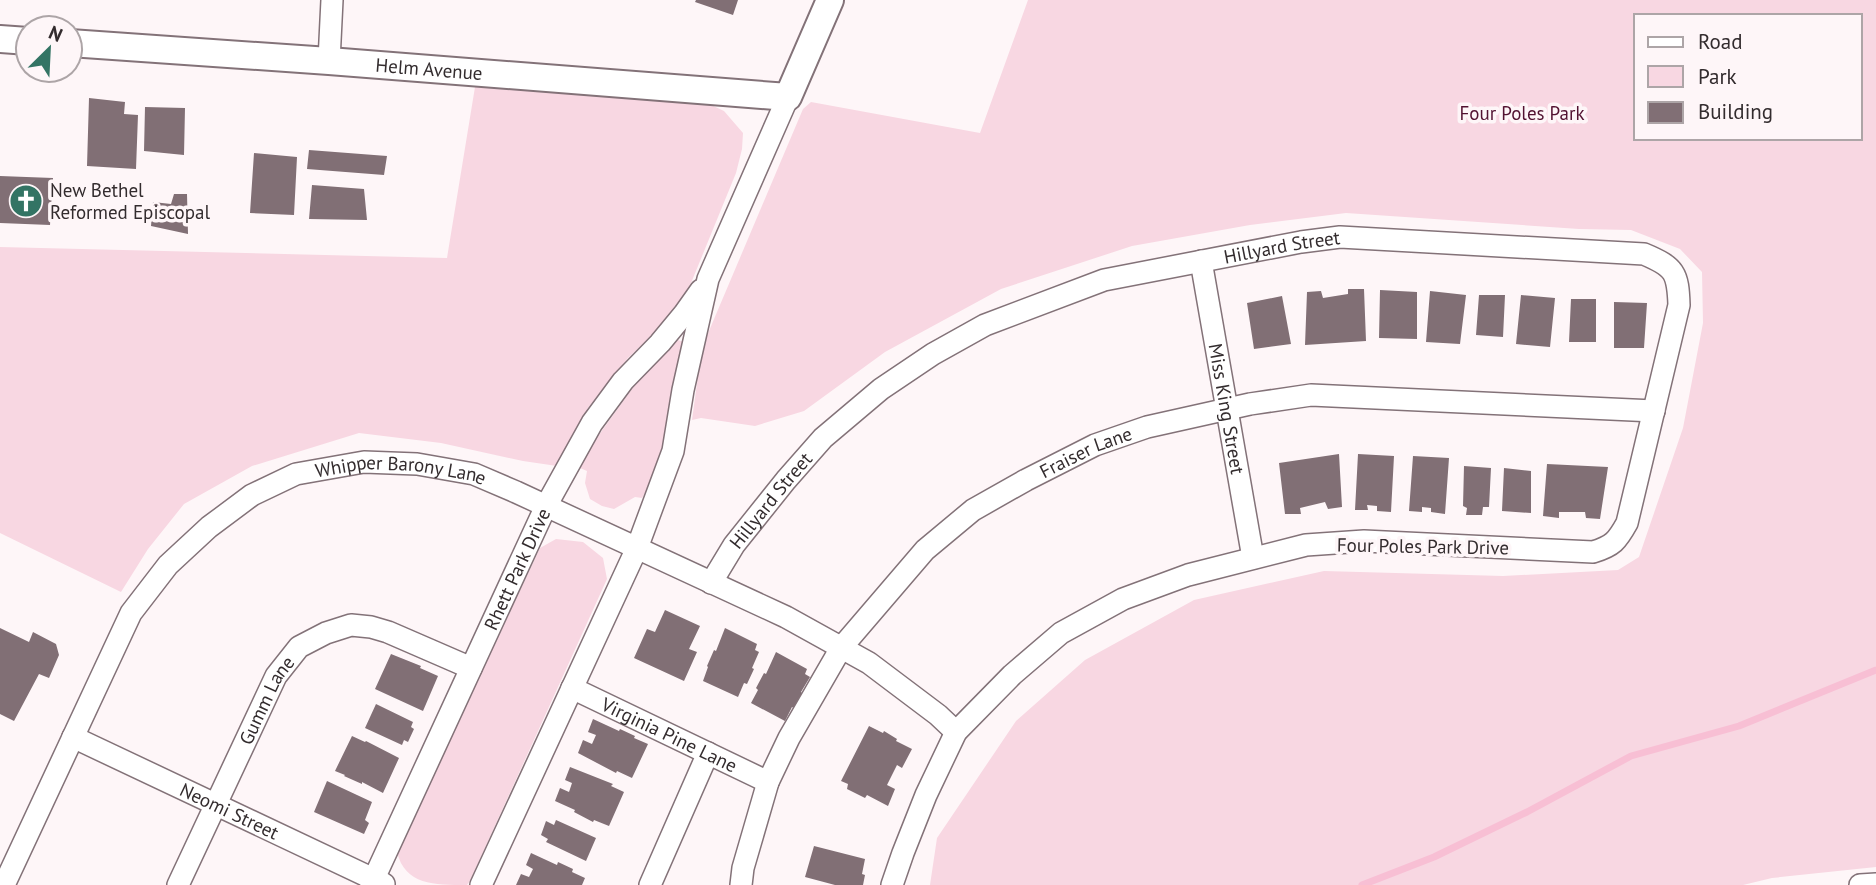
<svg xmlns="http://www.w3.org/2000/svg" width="1876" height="885" viewBox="0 0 1876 885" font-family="'PT Sans',sans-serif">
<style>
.green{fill:#f8d7e2;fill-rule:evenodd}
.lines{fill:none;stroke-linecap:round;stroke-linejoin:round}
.stream{stroke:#f8bfd4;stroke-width:7}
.building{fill:#816f75}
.minor-casing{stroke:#837278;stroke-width:24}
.tertiary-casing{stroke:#837278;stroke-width:30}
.minor{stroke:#fff;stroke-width:21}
.tertiary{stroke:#fff;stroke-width:26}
.labels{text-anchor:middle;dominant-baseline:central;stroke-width:7;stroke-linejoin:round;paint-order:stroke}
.street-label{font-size:19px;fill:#332c2e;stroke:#fef6f8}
.park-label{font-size:19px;fill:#521231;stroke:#fef6f8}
.poi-label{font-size:19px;fill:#332c2e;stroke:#fef6f8;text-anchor:start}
</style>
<rect width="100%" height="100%" fill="#fef6f8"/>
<path class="green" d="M1028,0h848v867l-104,11 -29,7h-813l7,-47 79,-117 69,-61 109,-60 130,-29 179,5 115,-6 21,-13 44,-129 20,-105 -1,-51 -22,-23 -49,-19 -52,-1 -233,-16 -96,12 -118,21 -131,43 -116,63 -81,59 -49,15 -54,-8 -9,2 7,-51 7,-31 97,-229 8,-7 169,31zM1636,16h224v122h-224z
M475,87l232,16 17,8 19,22 -1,16 -6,24 -47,115 -30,41 -31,29 -40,50 -31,58 -34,-5 -82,-18 -82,-10 -107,33 -68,38 -36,45 -27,43 -121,-59v-286l447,11z
M678,340l6,2 -9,60 -18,70 -15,26 -7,-1 -21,12 -12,-3 -12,-7 -5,-16 2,-12 -7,-3 11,-22 45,-63z
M556,539l27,3 20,16 4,21 -137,302 -3,4c-33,0 -62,0 -70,-33l143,-304z"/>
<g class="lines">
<path class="stream" d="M1362,885l72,-28 93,-45 104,-56 108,-30 137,-56"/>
</g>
<path class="building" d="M696,0h42l-5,15 -38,-13z
M89,98l36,4 -1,12 14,1 -2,54 -49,-3z
M145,107l40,1 -1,47 -40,-4z
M309,150l78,6 -3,19 -77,-6z
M254,153l43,4 -3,58 -44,-2z
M0,176l53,2 -3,47 -50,-2z
M312,185l52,4 3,31 -58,-1z
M174,194h13l1,40 -37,-8 2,-24 18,2z
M1348,289h16l2,52 -61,4 2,-53 14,-1 2,7 25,-4z
M1380,290l37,2v47l-38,-1z
M1430,291l36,4 -6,49 -34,-2z
M1479,295h26l-2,42 -27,-2z
M1521,295l34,3 -5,49 -34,-3z
M1282,296l9,48 -37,5 -7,-46z
M1571,299h25v43h-27z
M1614,302l33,1 -3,45h-30z
M1339,454l3,53 -14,2 -3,-7 -25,6 1,6h-16l-6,-51z
M1358,454l36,2 -3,56 -14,-1v-5l-10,-1 1,5h-13z
M1413,456l36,2 -4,56 -14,-2v-4l-9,-1v5l-13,-1z
M1547,464l61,3 -8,52 -14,-1 -1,-6h-26v6l-16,-2z
M1464,466l27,2 -2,39h-6l-1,8h-16l1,-7 -4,-2z
M1504,468l27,3v42l-29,-2z
M665,610l35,16 -11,23 8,3 -13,29 -50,-23 13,-29 8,3z
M0,628l29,14 4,-10 23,12 3,11 -10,23 -10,-4 -25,47 -14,-7z
M725,628l32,16 -2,6 4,2 -7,16 2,1 -7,15 -3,-1 -6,14 -35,-16 5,-14 -1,-1 7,-16 2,1z
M776,652l31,17 -2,5 5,3 -9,15 2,2 -8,15 -3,-2 -7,14 -34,-18 7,-13 -2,-2 8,-15 2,1z
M391,654l30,12 -1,2 18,8 -15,35 -48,-22z
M376,704l37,18 -2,5 3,2 -6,13 -4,-2 -2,5 -37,-17z
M593,719l26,12 1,-2 15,7 -1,2 14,6 -16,34 -15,-7 -1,2 -38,-20 5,-13 9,4 4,-9 -8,-3z
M869,726l14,7 1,-2 13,8 -1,2 16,8 -10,19 -5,-3 -10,20 8,4 -7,17 -21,-11 -2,3 -18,-9 1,-5 -7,-3z
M352,736l13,6 1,-1 33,17 -16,35 -21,-11v2l-18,-8 1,-1 -10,-4z
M570,767l43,17 -2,2 13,6 -15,34 -15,-6 -1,2 -19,-10 1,-2 -20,-9 5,-13 9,4 3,-9 -7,-3z
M327,781l45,21 -7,18 4,3 -5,11 -50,-22z
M556,820l40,18 -10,23 -40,-19 2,-3 -7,-4 5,-14 8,4z
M814,846l51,13 -3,15 3,1 -2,10h-28l-30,-8z
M531,853l26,12 1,-3 15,7 -1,3 13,6 -3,7h-66l5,-11 8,3 4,-8 -7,-4z"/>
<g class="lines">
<defs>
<g id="minor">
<path d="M329,61l3,-61"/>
<path id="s1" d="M1201,261l52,297"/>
<path id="s2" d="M711,583l23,-38 52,-65 37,-42 58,-49 52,-35 52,-29 119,-45 197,-38 39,-5 304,17c31,13 34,19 35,51l-52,218c-10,18 -14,23 -34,29l-229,-11 -58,4 -118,30 -65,24 -62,34 -49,42 -56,57 -30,63 -23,58 -11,32"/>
<path id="s3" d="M572,688l196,94"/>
<path id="s4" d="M73,737l311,147"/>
<path id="s5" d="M4,885l127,-272 37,-48 41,-38 43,-32 44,-21 68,-12 53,2 57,10 42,18 270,125 83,46 69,52 18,17"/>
<path id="s6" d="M178,885l98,-209 23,-29 27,-14 25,-8 20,2 17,5 83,36"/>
<path id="s7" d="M371,885l175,-379 46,-83 31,-42 37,-38 24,-29 17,-24"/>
<path d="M481,885l156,-337 36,-97 10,-61 25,-111 80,-182"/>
<path d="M650,885l58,-132"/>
<path id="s8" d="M741,885l2,-17 25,-86 21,-44 52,-90 84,-98 48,-40 53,-30 69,-35 52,-18 103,-23 61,-9 343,16"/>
<path d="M1860,885l16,-1"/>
</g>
<g id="tertiary">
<path d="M0,39l28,2"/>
<path id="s9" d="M70,43l259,18 459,36 42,-97"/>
</g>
</defs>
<use href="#minor" class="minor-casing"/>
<use href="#tertiary" class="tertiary-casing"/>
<use href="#minor" class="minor"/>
<use href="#tertiary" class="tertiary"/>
</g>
<defs>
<symbol id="church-disc" viewBox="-11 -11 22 22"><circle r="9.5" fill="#337464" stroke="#fef6f8"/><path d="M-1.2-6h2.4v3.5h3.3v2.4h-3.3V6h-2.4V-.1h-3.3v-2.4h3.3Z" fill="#fff"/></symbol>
</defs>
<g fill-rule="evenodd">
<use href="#church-disc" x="7" y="182" width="38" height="38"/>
</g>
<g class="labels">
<g class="street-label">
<text stroke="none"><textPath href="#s9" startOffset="360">Helm Avenue</textPath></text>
<text stroke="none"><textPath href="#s2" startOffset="690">Hillyard Street</textPath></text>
<text stroke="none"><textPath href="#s1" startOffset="150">Miss King Street</textPath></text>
<text stroke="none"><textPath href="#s8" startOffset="578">Fraiser Lane</textPath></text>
<text stroke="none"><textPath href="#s5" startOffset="625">Whipper Barony Lane</textPath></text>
<text stroke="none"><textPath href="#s2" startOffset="102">Hillyard Street</textPath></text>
<text transform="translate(1423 546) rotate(1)">Four Poles Park Drive</text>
<text stroke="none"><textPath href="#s7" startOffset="348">Rhett Park Drive</textPath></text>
<text stroke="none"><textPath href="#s6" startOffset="205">Gumm Lane</textPath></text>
<text stroke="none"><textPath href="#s3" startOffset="108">Virginia Pine Lane</textPath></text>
<text stroke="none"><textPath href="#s4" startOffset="173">Neomi Street</textPath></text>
</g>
<g class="park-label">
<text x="1522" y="113">Four Poles Park</text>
</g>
<g class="poi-label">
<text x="50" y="190">New Bethel<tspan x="50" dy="22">Reformed Episcopal</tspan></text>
</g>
</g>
<rect x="1634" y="14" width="228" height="126" fill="#fef6f8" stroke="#ada5a7" stroke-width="2"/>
<rect x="1648" y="37" width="35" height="10" fill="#ffffff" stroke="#ada5a7" stroke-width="2"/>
<text x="1698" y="49" font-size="21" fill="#332c2e">Road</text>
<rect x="1648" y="66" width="35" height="21" fill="#f8d7e2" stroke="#ada5a7" stroke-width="2"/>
<text x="1698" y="84" font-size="21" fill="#332c2e">Park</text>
<rect x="1648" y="102" width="35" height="21" fill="#816f75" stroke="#ada5a7" stroke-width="2"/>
<text x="1698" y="119" font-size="21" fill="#332c2e">Building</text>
<g transform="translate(49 49) rotate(24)"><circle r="33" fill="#fef6f8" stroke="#ada5a7" stroke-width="2"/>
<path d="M0-5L12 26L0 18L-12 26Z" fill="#337464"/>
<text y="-10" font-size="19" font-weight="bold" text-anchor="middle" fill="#332c2e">N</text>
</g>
</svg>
